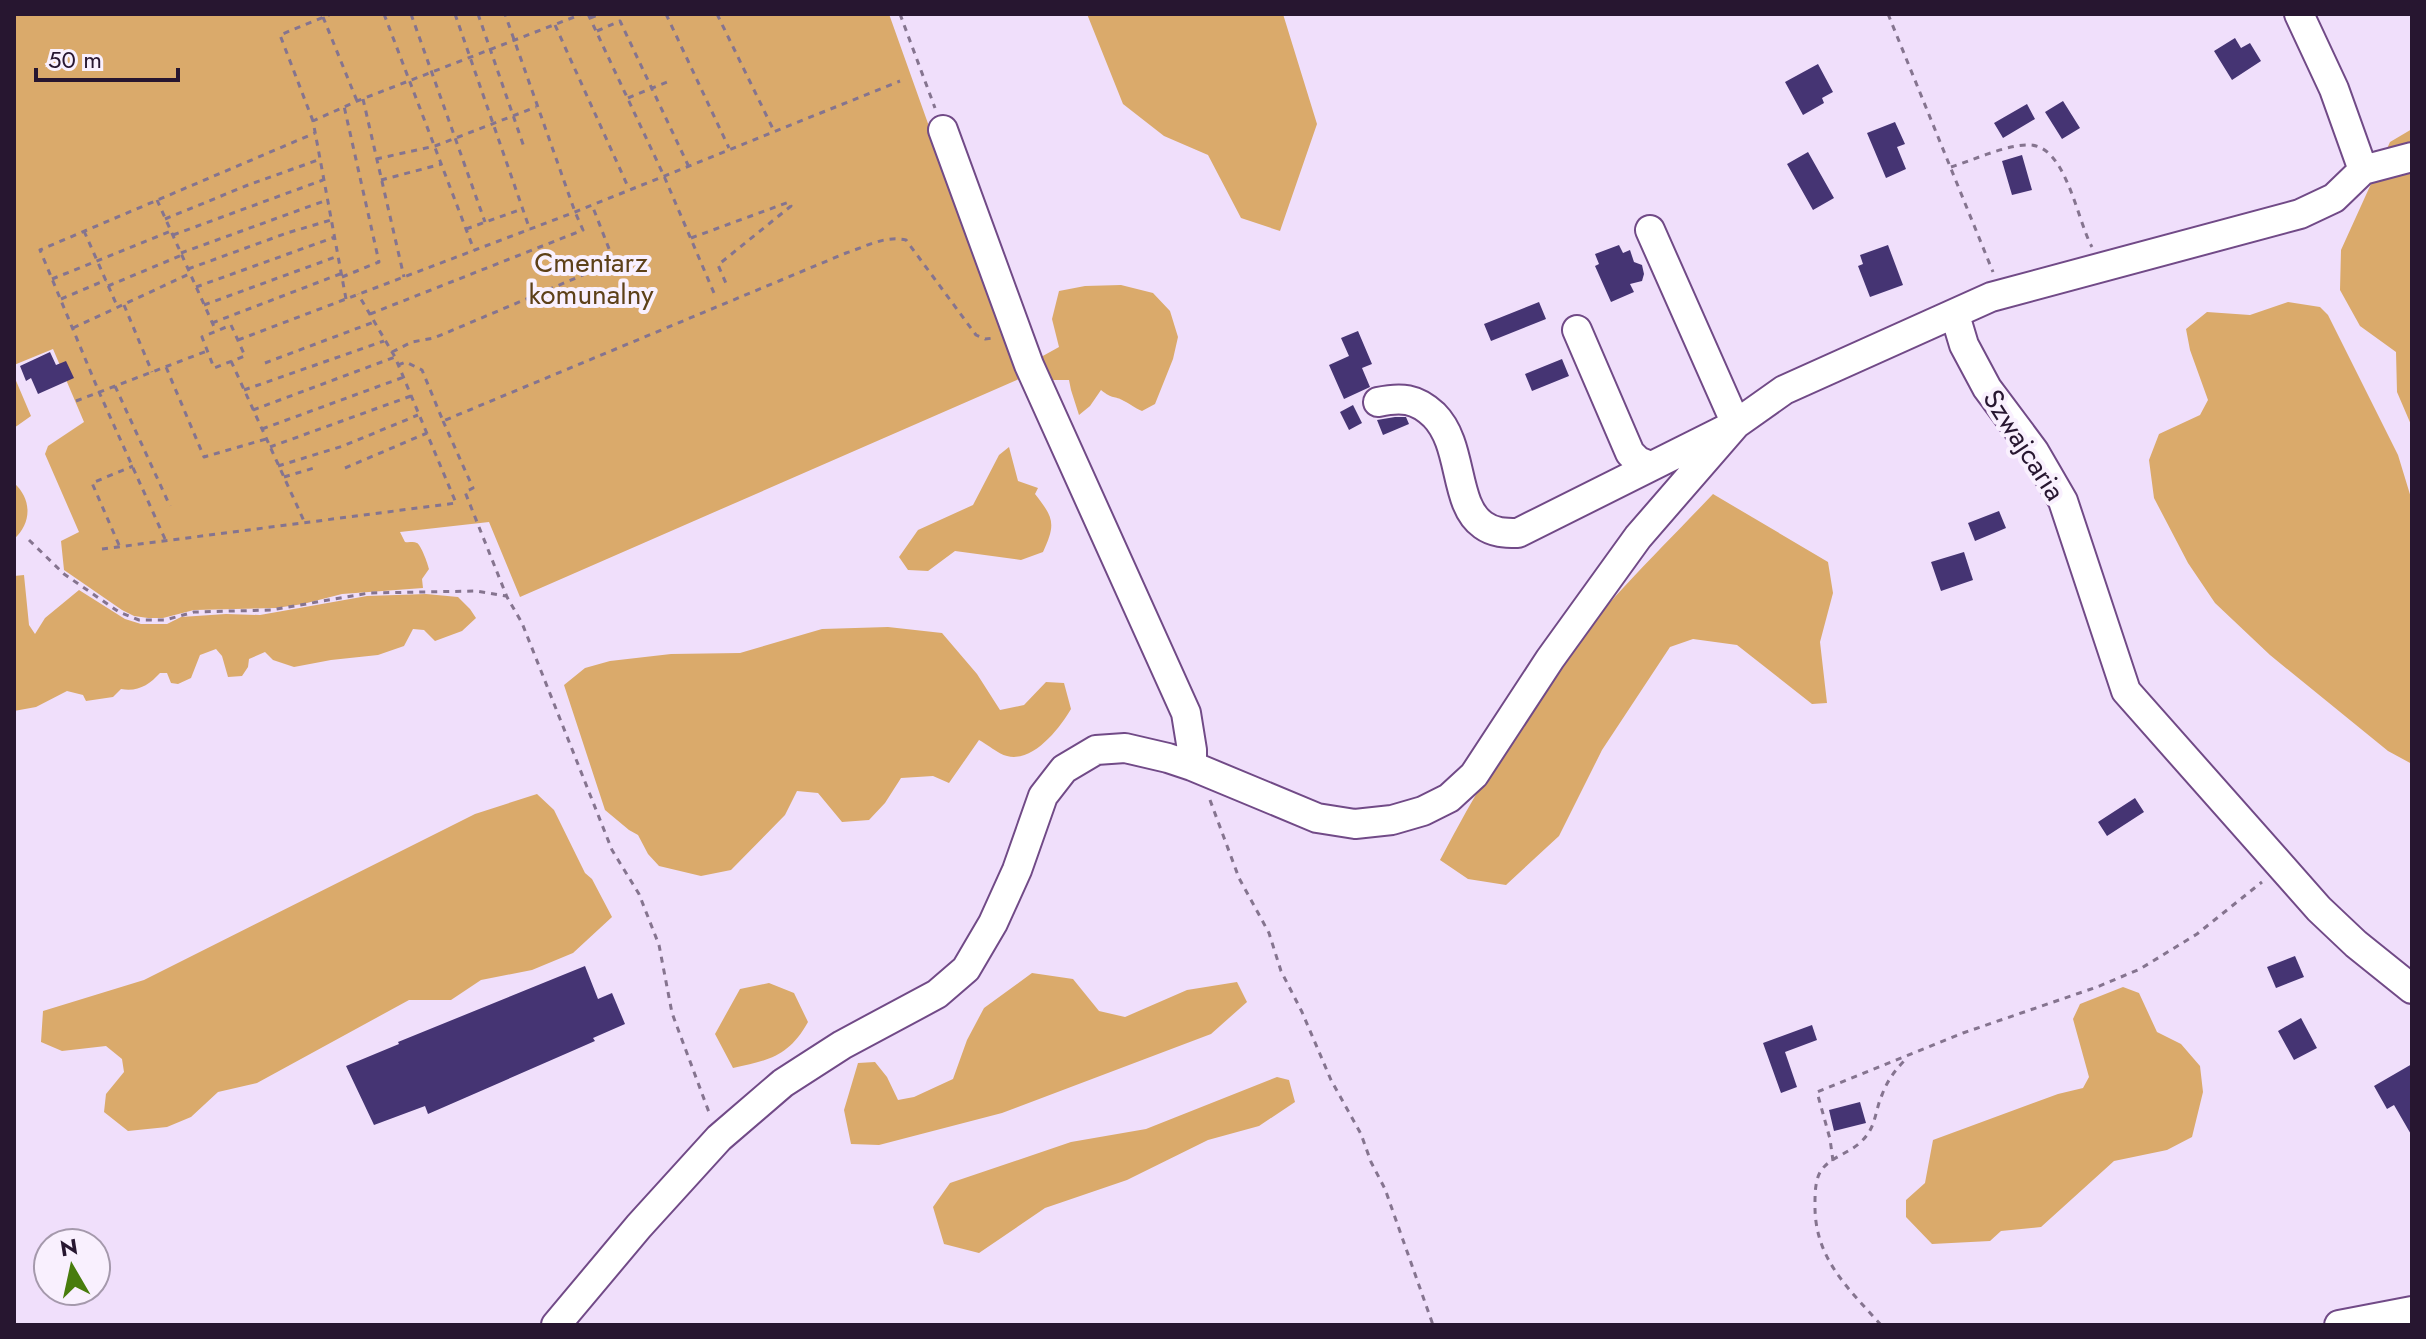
<svg xmlns="http://www.w3.org/2000/svg" width="2426" height="1339" viewBox="0 0 2426 1339" font-family="Jost,sans-serif">
<style>
.green{fill:#daaa6b}
.building{fill:#453473}
.lines{fill:none;stroke-linecap:round;stroke-linejoin:round}
.minor-casing{stroke:#714a87;stroke-width:32}
.path{stroke:#85748f;stroke-width:3;stroke-dasharray:6 6;stroke-linecap:butt}
.minor{stroke:#fff;stroke-width:28}
.labels{text-anchor:middle;dominant-baseline:central;stroke-width:8;stroke-linejoin:round;paint-order:stroke}
.park-label{font-size:28px;fill:#5d4018;stroke:#f9f0fe}
.street-label{font-size:28px;fill:#271630;stroke:#f9f0fe}
</style>
<rect width="100%" height="100%" fill="#f0dffb"/>
<path class="green" d="M14,14h875l130,365 -499,218 -31,-75 -89,10 5,10c4,1 8,-1 12,1 4,2 11,21 12,26l-7,10 1,9 -81,6 -39,10 -27,4 -82,2 -31,8h-15l-14,-2 -12,-6 -58,-40 -3,-29 18,-9 -34,-78 3,-8 36,-24 -31,-73 -39,16z
M1087,14h196l34,110 -37,107 -39,-13 -33,-63 -44,-19 -41,-32z
M2412,129v298l-15,-35 -1,-40 -36,-26 -20,-36 1,-40 49,-108z
M1121,285l32,8 17,18 8,26 -5,22 -18,45 -13,7c-8,-3 -11,-7 -18,-10 -10,-6 -11,-1 -23,-11l-11,16 -11,9 -8,-25 -2,-10h-25l-6,-11 3,-12 18,-10 -7,-28 7,-28 26,-5z
M2288,302l32,5 8,8 70,140 14,46v263l-24,-13 -118,-96 -55,-52 -27,-40 -34,-65 -5,-38 10,-26 41,-19 8,-15 -18,-50 -4,-21 21,-17 43,3z
M14,376l17,40 -17,12z
M1009,447l9,34 20,7 -3,6c19,24 21,30 8,58l-22,8 -66,-9 -27,20 -20,-1 -9,-13 19,-27 55,-25 26,-50z
M14,483c18,16 18,40 0,56z
M1713,494l115,68 5,31 -13,49 7,61 -15,1 -75,-59 -44,-6 -23,8 -68,103 -43,86 -53,49 -38,-6 -28,-19c35,-67 74,-132 118,-193 45,-63 102,-117 155,-173z
M24,575l5,50 6,9 10,-16 34,-28 46,29 16,5h26l14,-7 45,-3 34,1 107,-19 59,-2 32,3 12,12 6,9 -14,13 -27,10 -11,-11 -11,-1 -9,17 -26,9 -47,5 -37,7 -21,-7 -8,-8 -16,7 -1,8 -6,9 -14,1 -6,-21 -6,-7 -16,6 -9,23 -13,6 -7,-1 -4,-10h-7c-11,12 -22,19 -39,16l-8,8 -27,4 -3,-6 -16,-4 -31,16 -22,4v-135z
M888,627l54,6 35,41 23,36 24,-5 22,-23 18,1 7,26c-11,19 -38,54 -64,47 -9,-2 -20,-12 -28,-16l-30,43 -16,-7 -32,2 -16,25 -16,17 -27,2 -24,-29 -21,-2 -12,24 -54,55 -30,6 -42,-10 -11,-12 -10,-19 -9,-5 -24,-20 -41,-125 21,-17 25,-7 61,-7 69,-1 82,-24z
M537,794l17,16 31,63 7,6 20,38 -39,36 -41,17 -51,10 -30,20h-42l-152,83 -39,9 -27,25 -24,10 -39,4 -24,-19 2,-18 18,-22 -2,-13 -16,-13 -44,5 -21,-9 2,-31 101,-31 331,-166z
M1032,973l41,6 26,32 26,6 62,-27 50,-8 10,20 -36,32 -209,79 -123,32 -28,-1 -7,-34 14,-47 17,-1 12,15 11,23 16,-3 39,-18 14,-39 17,-32z
M769,983l25,10 14,29c-19,34 -38,38 -75,46l-18,-34 25,-45z
M2123,987l16,6 18,39 24,12 19,22 3,26 -11,45 -25,13 -53,11 -73,66 -40,4 -11,10 -58,3 -26,-27v-17l19,-17 8,-43 125,-46 25,-6 6,-11 -16,-58 7,-15z
M1277,1077l12,3 6,22 -36,24 -51,14 -81,40 -82,28 -66,45 -35,-9 -11,-37 17,-24 121,-41 75,-13z"/>
<path class="building" d="M2235,38l6,10 9,-5 11,18 -29,19 -18,-29z
M1818,64l15,28 -11,6 2,5 -21,12 -18,-33z
M2063,101l17,27 -18,11 -17,-27z
M2027,104l8,15 -32,19 -9,-15z
M1895,122l10,22 -8,3 9,22 -20,9 -19,-45z
M1808,152l26,46 -21,12 -26,-46z
M2022,155l10,35 -20,5 -10,-34z
M1619,245l4,8 7,-3 4,12 8,3 2,9 -2,7 -12,3 4,8 -23,10 -16,-36 4,-2 -4,-10z
M1888,245l15,40 -33,12 -12,-31 5,-2 -3,-9z
M1539,302l7,17 -55,22 -7,-17z
M1358,331l14,33 -10,4 8,19 -26,12 -15,-34 20,-9 -8,-18z
M50,352l6,13 10,-4 8,17 -36,16 -7,-16 -5,3 -6,-15z
M1562,359l7,17 -37,15 -7,-17z
M1353,405l9,18 -13,7 -9,-18z
M1395,417h11l3,7 -26,11 -6,-15z
M1999,511l7,17 -31,13 -7,-18z
M1964,552l9,28 -32,11 -10,-29z
M2135,798l9,14 -37,24 -9,-14z
M2295,956l9,21 -28,11 -9,-21z
M585,966l13,33 14,-6 13,31 -32,14 2,3 -167,73 -3,-8 -51,19 -28,-59 53,-22 -1,-2z
M2301,1018l16,30 -23,12 -16,-29z
M1812,1025l5,15 -32,12 12,35 -16,6 -18,-50z
M2412,1064v72l-18,-31 -7,4 -13,-23z
M1860,1102l6,21 -32,8 -5,-21z"/>
<g class="lines">
<defs>
<path id="minor" d="M2299,14l35,75 29,81
M943,130l86,235 157,348 6,37v16
M1650,230l86,194
M1955,315l9,30 23,43 47,63 29,50 63,190 193,218 37,35 56,45
M1577,330l53,123 8,8 12,5
M1378,402c23,-5 38,-4 56,13 30,30 19,89 49,110 11,8 22,8 35,8l218,-109 48,-34 207,-93 309,-83 34,-16 29,-28 49,-13
M556,1325l83,-99 80,-88 64,-55 59,-38 95,-51 29,-25 27,-46 24,-53 26,-74 21,-27 32,-19 29,-2 43,10 24,8 125,52 38,6 37,-4 31,-9 26,-13 25,-23 76,-116 88,-122 98,-113
M2339,1325l73,-14"/>
</defs>
<use href="#minor" class="minor-casing"/>
<path class="path" d="M384,14l90,236
M411,14l74,208
M455,14l75,216
M478,14l46,133
M588,14l76,162 50,117
M666,14l63,134
M717,14l57,117
M900,14l35,94
M1888,14l105,258
M323,17l34,84
M590,18l11,-4
M555,25l74,164
M597,31l23,-10 68,144
M628,98l44,-18
M363,99l41,178
M313,121l-33,-86 51,-21
M376,159l59,-13 101,-39
M1951,167c23,-7 56,-23 79,-22 36,1 47,75 62,102
M381,180l61,-16
M157,200l59,131
M165,219l83,-34 70,-25
M466,229l56,-20
M84,231l34,77
M173,235l150,-55
M691,238l98,-36 2,4 -73,59 10,23
M181,253l146,-53
M188,269l99,-36 44,-13
M342,277l37,-15 -35,-156
M52,279l119,-48
M108,286l74,-31
M196,287l139,-50
M61,299l45,-19
M346,299l-33,-178 44,-20 225,-87
M124,305l28,67
M204,305l134,-49
M370,314l213,-84 -8,-18 -70,-198
M212,323l128,-49
M231,325l14,31 -31,12 -12,-31z
M73,328l116,-54
M238,340l337,-128 325,-131
M392,352l20,-10 22,-4 175,-74 4,-5 -21,-54
M231,361l73,160
M265,363l109,-41
M398,365l8,-3 16,8 21,51 403,-168c19,-6 39,-18 60,-13l70,95 9,4 9,-1
M166,367l38,90 62,-18
M115,386l55,120
M244,390l140,-49
M76,401l131,-50
M253,410l142,-53
M443,421l30,67 -8,4 42,105 15,26 90,227 27,44 20,51 13,68 38,102
M262,429l142,-52
M270,447l141,-51
M278,466l65,-20 75,-31
M345,468l82,-35
M284,477l30,-9
M165,539l-66,-147 -59,-142 275,-117
M29,540l35,34 55,38 20,8h26l29,-8 77,-2 98,-17 107,-2 30,5
M119,545l-27,-62 41,-17
M102,549l354,-46 -61,-146 -37,-63
M1210,800l29,78 30,55 12,38 21,41 29,68 30,54 10,28 14,27 48,136
M1833,1161l-3,-22 -13,-47 146,-59 134,-46 43,-18 57,-35 65,-52
M1881,1325c-33,-37 -67,-67 -66,-121 0,-11 0,-27 8,-36 11,-13 32,-16 44,-33 9,-12 9,-27 15,-40 5,-14 13,-25 24,-36"/>
<use href="#minor" class="minor"/>
</g>
<g class="labels">
<g class="park-label">
<text x="591" y="262">Cmentarz<tspan x="591" dy="32">komunalny</tspan></text>
</g>
<g class="street-label">
<text transform="translate(2024 445) rotate(57)">Szwajcaria</text>
</g>
</g>
<rect width="2426" height="1339" fill="none" stroke="#271630" stroke-width="32"/>
<g transform="translate(72 1267) rotate(351)"><circle r="38" fill="#f9f0fe" stroke="#a599ac" stroke-width="2"/>
<path d="M0-6L14 30L0 20L-14 30Z" fill="#487c0d"/>
<text y="-12" font-size="22" font-weight="bold" text-anchor="middle" fill="#271630">N</text>
</g>
<path d="M36 68v12h142v-12" fill="none" stroke="#271630" stroke-width="4"/>
<text x="48" y="68" font-size="24" fill="#271630" stroke="#f9f0fe" stroke-width="6" paint-order="stroke">50 m</text>
</svg>
